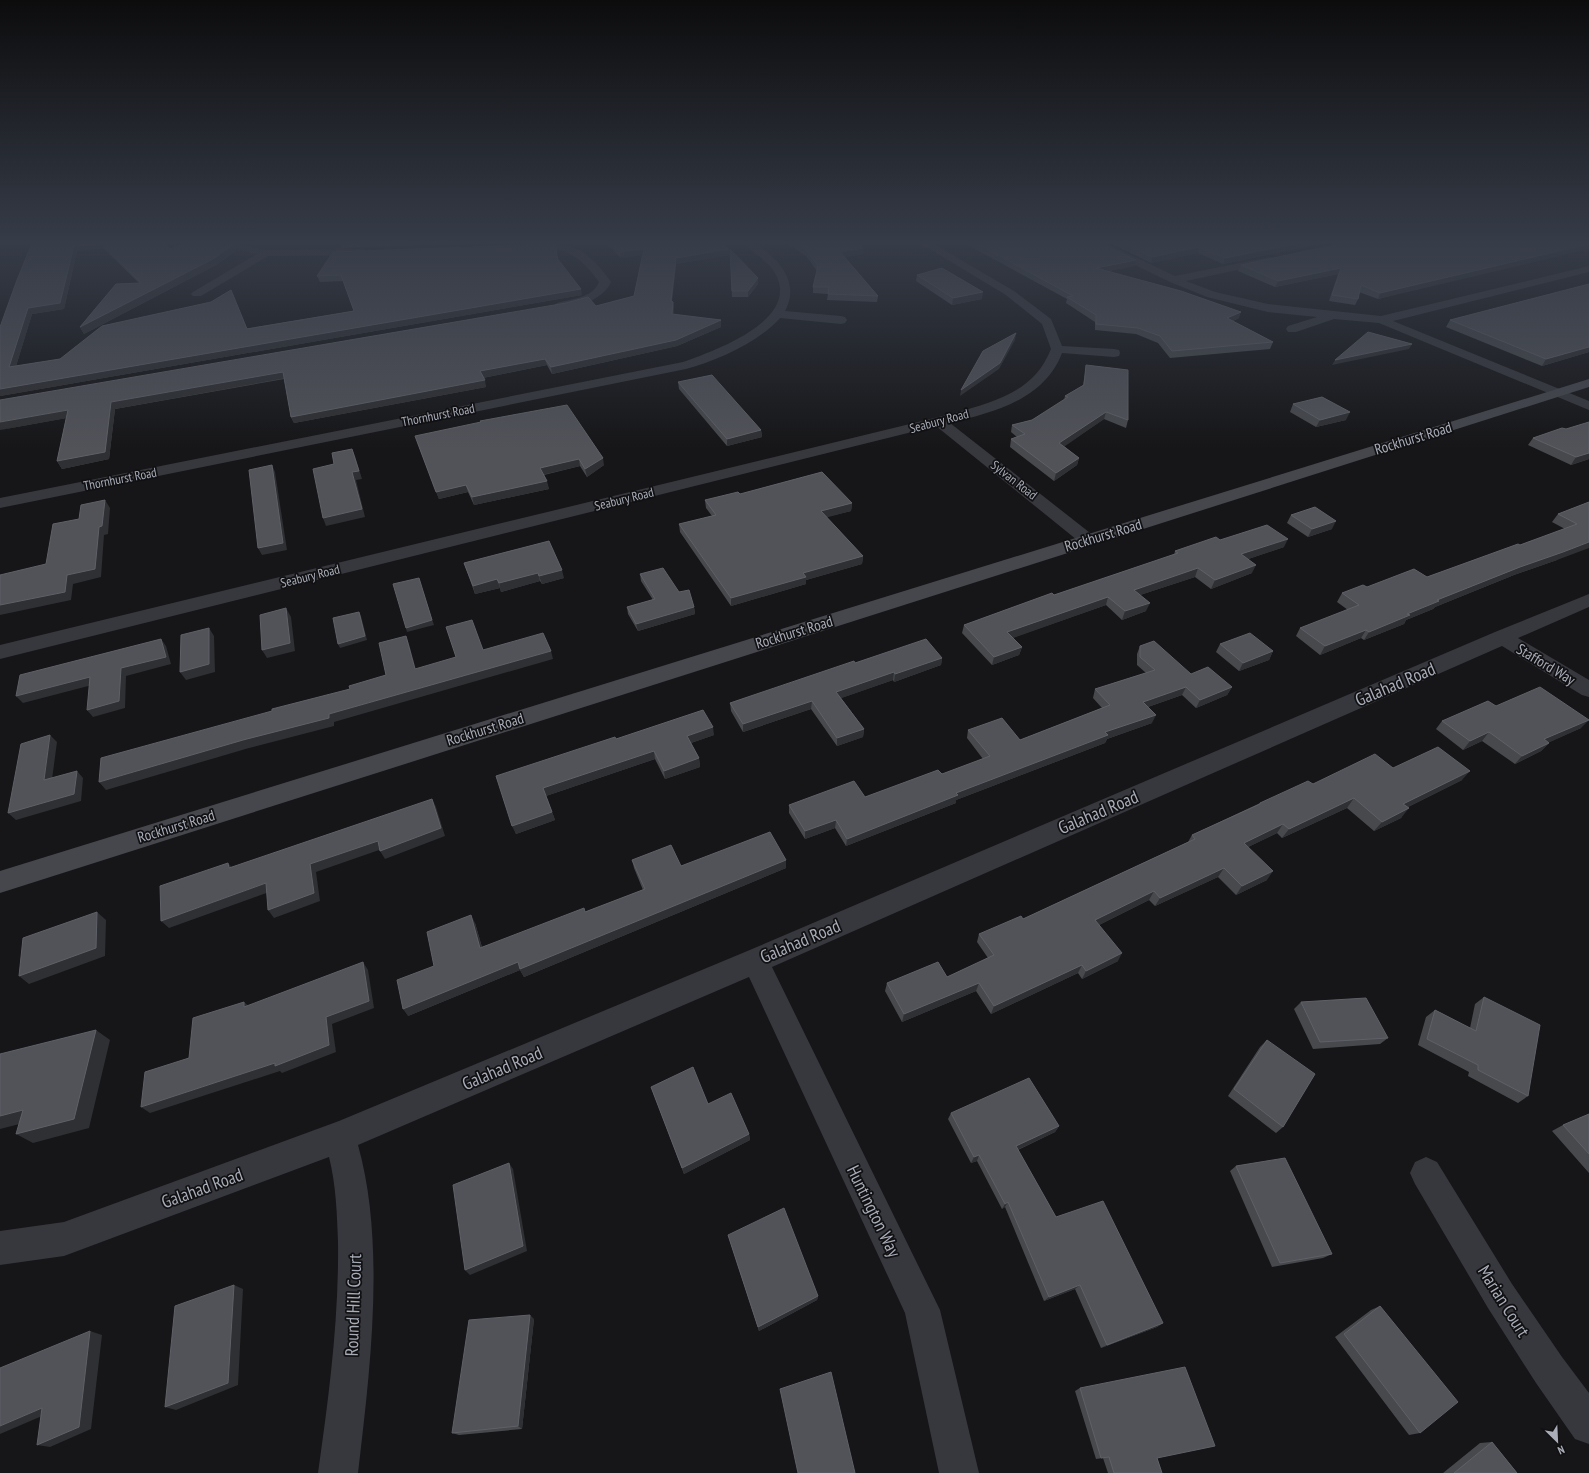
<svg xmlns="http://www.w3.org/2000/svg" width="1589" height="1473" viewBox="0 0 1589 1473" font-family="'PT Sans Narrow',sans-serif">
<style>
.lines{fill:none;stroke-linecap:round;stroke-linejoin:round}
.street{fill:#37383d;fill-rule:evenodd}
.secondary{fill:#45474d;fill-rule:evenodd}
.wall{fill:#47494d}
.shaded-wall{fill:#2f3033}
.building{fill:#525359;stroke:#5f6168}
.labels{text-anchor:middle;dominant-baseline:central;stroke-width:3.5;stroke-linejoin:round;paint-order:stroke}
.far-street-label{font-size:13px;fill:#a8adb8;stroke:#111113}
.street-label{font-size:15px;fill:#a8adb8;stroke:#111113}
.near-street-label{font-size:18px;fill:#a8adb8;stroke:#111113}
</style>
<rect width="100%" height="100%" fill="#161618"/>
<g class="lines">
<path class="street" d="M214,243h20l32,7 96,-1 5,3 -5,3 -94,1 -67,40h-8l-2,-2 2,-2 64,-38 -42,-9z
M526,243c44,0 59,2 85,39 -6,16 -38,30 -54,25l-2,-2 2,-2c14,-4 36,-5 42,-21 -13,-18 -27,-33 -50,-33 -9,0 -18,1 -26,-1l-1,-2z
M744,243c4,0 9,-1 12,1 5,2 9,6 13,10 18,15 28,35 16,57l56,5 4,1 2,3 -2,3 -4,1 -61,-6c-21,24 -63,43 -94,51l-686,139v-10l683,-136c31,-11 119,-42 92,-89 -7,-13 -22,-19 -31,-30z
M920,243h12l82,48 37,28 11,27 52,3 5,1 1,3 -1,3 -5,1 -52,-4c-18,47 -68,59 -112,70l144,113 3,4 -3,4 -6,1 -6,-1 -146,-118 -936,233v-14l955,-232c41,-12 79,-21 96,-64l-9,-25 -36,-29z
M1093,243h13l69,33 95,-19 4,1 1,2 -1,2 -88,19 29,11 53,12 113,12 208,-50v6l-196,49 196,80v9l-210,-87 -45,-4 -38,13h-8l-2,-3 2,-3 29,-9 -49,-5 -61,-15 -37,-15 -76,-37z
M1589,594v13l-71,31 71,42v17l-7,-2 -80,-49 -730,321 168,343 39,163h-40l-34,-160 -156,-336 -391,168c28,100 12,226 0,328h-40c11,-77 21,-154 20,-231 -1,-29 -2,-57 -9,-85l-265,99 -64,9v-34l64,-9 275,-101 406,-169 750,-320z
M1426,1157l11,5 75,122 50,73 27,36v51l-14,-5 -39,-56 -48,-75 -73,-124 -5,-11 5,-11z"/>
<path class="secondary" d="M1589,379v8l-1589,506v-22z"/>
</g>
<path class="wall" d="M32,243h132l6,6 66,2 -20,14 -132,69 -4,-7 59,-44 -36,-35 -26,3 -13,58 -32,5 -16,52 44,-7 294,-48 -11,-30 -23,1 -3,-6 239,-31 2,14 24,36 -582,101z
M339,243h131l-129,5z
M606,243h115l8,6v6l-53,9 -4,37 1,1 1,6 -1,7 48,5v7l-44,19 -125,28 -5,-9 -64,13 3,9 -192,36 -3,-6 -7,-38 -169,30 -6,50 -47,10 -5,-8 9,-43 -66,12 596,-124 38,-10 8,-41 -21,3z
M787,243h72l4,11 -18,3 33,39 -1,6 -50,-2 1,-6 -15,-1v-6l4,-16 -11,-15z
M964,243h136l36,17 -2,6 -26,5 131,47 -6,3 40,21 -3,7 -100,9 -12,-15 -22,-9 -41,-4v-8l-29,-19 1,-4z
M1110,243h214l-101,21 -25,-11 -47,10z
M1589,243l-211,56 -19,-7 -1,7 -3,6 -26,-4 9,-27 -63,13 -37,-16 3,-6z
M730,249l28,35 -10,13h-16z
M917,275l65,24 -30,6 -36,-24z
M1450,320l139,32 -47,14 -96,-39z
M1086,365l42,55 -2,8 -22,-9 -40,27 15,12 -2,7 -23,16 -44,-34 1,-8 6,-2 -6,-5 1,-7 20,-5 32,-20 1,-4 18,-11 2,-12z
M678,382l83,48 1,7 -35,9 -48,-57z
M1293,404l53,16 -30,7 -26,-15z
M1589,422v37l-18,6 -43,-20 5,-7 33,-9z
M480,423l124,42 -17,12 -7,-11 -36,9 5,14 -75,16 -6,-13 -29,7 -21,-55z
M740,494l112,9 -1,8 -25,6 37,39 -1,8 -56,16v4l-75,22 -51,-74 -1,-8 33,-8 -6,-8 -1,-8z
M1589,502l-32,58 -43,15 -79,32 -2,2 -27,11 -2,4 -40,16 -3,-2 -41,17 -24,-19 4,-8 48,-18 -11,-8 5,-9 25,-6 60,-10 93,-32 45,-16 -13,-7 6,-8z
M1291,515l41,14 -24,8 -21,-14z
M1220,540l64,7 -36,12 4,14 -41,16 -16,-12 -55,18 6,16 -24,9 -16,-15 -94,33 10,9 -3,8 -27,10 -30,-32 2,-8 210,-70 1,-4z
M464,563l100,15 -22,6 -2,-3 -39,11 -1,-4 -25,6z
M640,574l39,18 15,15 1,7 -57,17 -10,-17 -1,-7 26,-7 -12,-19z
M1220,644l53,7 -4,9 -30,11 -23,-19z
M1140,646l51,28 41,13 -5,8 -31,13 -14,-13 -34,12 4,16 -45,16 -2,4 -149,57v3l-110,43 -11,-18 -30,11 -16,-26v-8l76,-8 77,-23 41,-15 -16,-21 1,-8 52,10 82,-32 -9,-10 2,-9 51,-16 -9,-8v-11z
M942,658l-1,7 -47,17 -1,-2 -52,18 23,31 -1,8 -26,9 -26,-37 -68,23 -12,-21 -1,-8 125,-40z
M1496,706l85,22 -32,14v1l-8,8 -26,13 -33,-23 -19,9 -27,-21 6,-8z
M714,735l-23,8 8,15 1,9 -35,12 -10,-20 -109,37 9,24 -39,14 -20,-58 120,-37z
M1393,768l69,12 -54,27 -7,11 -27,13 -27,-23 -65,30 -5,-5 -29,14 19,33 -31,15 -18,-18 -63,29 -6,-6 -50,25 19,36 -36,18 -4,-6 -87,41 -15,-23 -74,31 -17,-31 2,-8 60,-6 41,-19 -11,-16 2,-8 44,-15 165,-77 4,-7 66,-31 2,-1 53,-19z
M632,860l49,6 105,-6v8l-262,109 -4,-7 -112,46 67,-93 7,24 103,-35 58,-22 -9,-22z
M1484,997l44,99 -10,7 -50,-27 1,-4 -51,-27 8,-28 9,-7 35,18 5,-24z
M1301,1002l87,36 -8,6 -67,5 -19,-40z
M1267,1040l16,87 -7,6 -48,-37 32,-49z
M651,1087l57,17 41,30 1,6 -66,34z
M951,1113l108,13 -4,6 -37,18 38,67 107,106 -6,4 -56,21 -26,-59 -31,12 -39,-94 -3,2 -25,-48 -6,2 -23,-44z
M1589,1114v59l-37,-42 11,-6z
M1236,1166l96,88 -9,4 -51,9 -42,-96z
M728,1235l90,61 -1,4 -58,31z
M1380,1306l40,127 -11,2 -74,-98 36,-27z
M534,1319l-12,110 -63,6 -7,-2z
M1080,1388l77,70 5,15h-54l-5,-15 -7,1 -21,-68z
M1492,1442l25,31h-74l37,-30z"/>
<path class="shaded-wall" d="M95,243h6l2,5 -26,3 -13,58 -32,5 -18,59 -5,-6 19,-59 46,-62z
M1299,243h25l-101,21 2,-6z
M1589,244v5l-211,50 2,-6z
M233,245l3,6 -20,14 -132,69 -4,-7z
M1199,247l-1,6 -47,10 1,-6z
M863,248v6l-23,4v-6z
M644,249v6l-23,3 -1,-6z
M729,249v6l-53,9 -5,43v-6l5,-43z
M1136,260l-2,6 -40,8 2,-6z
M1341,268l-3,6 -63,13 3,-6z
M758,278v6l-10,13v-6z
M581,289l1,6 -582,101v-7z
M983,292l-1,7 -30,6 1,-7z
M673,302l1,6 -1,13 -1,-7z
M1241,312l-2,6 -14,6 2,-6z
M721,320v7l-44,19 -125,28 -1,-7z
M1016,333l-1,7 -16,29 -39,27 1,-6z
M1412,344l-3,5 -77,16 3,-5z
M1589,347v5l-47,14 4,-7z
M545,359l2,6 -65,13 -2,-7z
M283,372l3,6 -171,31 -6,50 -47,10 -5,-8 54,-59z
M485,380l1,7 -192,36 -3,-6z
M68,410l5,7 -73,13v-8z
M1106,412l-2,7 -46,32 1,-8z
M1350,412l-4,8 -30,7 4,-7z
M761,430l1,7 -35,9v-7z
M352,449l3,7 7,23 -6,1 9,37 -39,9 -3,-8 29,-46z
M1589,453v6l-18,6 5,-8z
M603,458l1,7 -17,12 -2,-8z
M1079,458l-2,7 -23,16 2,-8z
M579,459l1,7 -38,9 -2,-7z
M272,465l3,7 12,78 -25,5 -4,-7z
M547,481l2,8 -75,16 -2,-8z
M466,485l2,7 -29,7 -3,-7z
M105,500l5,8 -2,26 -4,1 -3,42 -28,7 -2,16 -71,15v-10l67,-30 32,-48z
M852,503l-1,8 -30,8v-8z
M1336,521l-4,8 -24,8 4,-8z
M1288,539l-4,8 -47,16 4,-9z
M1589,542v6l-32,12 -43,15 -79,32 -2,2 -27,11 -2,4 -40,16 5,-8 68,-32 83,-33z
M863,556l-1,8 -56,16v4l-75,22v-8l72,-25z
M1256,565l-4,8 -41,16 4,-9z
M1198,568l-3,9 -64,21 3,-8z
M562,570l2,8 -22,6 -3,-8z
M538,573l2,8 -39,11 -2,-9z
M497,579l3,9 -25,6 -2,-8z
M420,582l14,43 -27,7 -1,-4z
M1108,597l-2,8 -101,36 2,-9z
M1150,603l-4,8 -24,9 3,-9z
M694,607l1,7 -57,17 -2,-7z
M286,608l5,9 4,34 -28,7 -5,-8z
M359,612l2,4 6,24 -27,8 -2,-4z
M209,628l5,8 1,36 -29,8 -6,-8z
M1366,630l-5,8 -41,17 5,-9z
M406,636l3,8 9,33 -3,-8z
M161,639l5,7 5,18 -45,12 -1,32 -32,9 -6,-7 34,-42z
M1022,647l-3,8 -27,10 2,-8z
M551,651l2,8 -219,63v4l-85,22 -143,42 -7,-8 230,-68z
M1273,651l-4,9 -30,11 4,-8z
M942,658l-1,7 -47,17 1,-8z
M894,672l-1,8 -57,20v-8z
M90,677l6,7 -73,19 -7,-7z
M1186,687l-4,8 -43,15 4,-8z
M1232,687l-5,8 -31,13 4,-8z
M812,701l-1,8 -68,23v-8z
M1156,715l-4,8 -45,16 -2,4 -149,57v3l-110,43 1,-7 109,-46 149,-61z
M1589,720l-8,8 -44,20 7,-9z
M713,727l1,8 -26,9 -1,-8z
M864,729l-1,8 -26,9v-8z
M1489,732l-7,9 -19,9 7,-9z
M50,735l7,7 -6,45 -7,-7z
M1549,743l-8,8 -26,13 7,-8z
M654,751l1,8 -109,37 -3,-8z
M699,758l1,9 -35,12 -1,-8z
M77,771l6,7 -2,23 -65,19 -8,-7z
M1470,771l-8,9 -66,33 7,-9z
M1354,798l-7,10 -65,30 7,-9z
M432,799l4,8 9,29 -60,23 -5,-8z
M1409,808l-8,10 -27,13 8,-9z
M552,812l3,8 -39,14 -4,-8z
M836,820l-1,8 -30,11v-8z
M1283,824l-6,9 -39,19 6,-9z
M378,841l4,8 -66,23 4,29 -46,17 -6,-8 42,-46z
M786,860v8l-262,109 -4,-7 -112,46 -5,-7 115,-47z
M228,863l7,8 -6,-3z
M1224,868l-6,9 -63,29 5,-8z
M1273,871l-6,9 -31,15 6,-9z
M266,883l6,8 -103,37 -8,-7z
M1154,891l-5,9 -58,29 4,-9z
M97,912l9,8 -1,36 -76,28 -10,-8z
M471,915l4,8 9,32 -4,-7z
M1122,953l-4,8 -36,18 4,-8z
M363,962l5,8 6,38 -42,16 4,28 -54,21 -2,-2 -130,42 -9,-6 134,-44 51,-46z
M1082,965l-4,8 -87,41 3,-8z
M979,983l-3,8 -74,31 2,-8z
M244,1002l8,7 -8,-2z
M96,1030l14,10 -21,88 -56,15 -17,-9z
M23,1110l16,9 -39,10v-13z
M1059,1126l-4,6 -42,20 3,-6z
M749,1134l1,6 -66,34 -2,-6z
M979,1155l-2,6 -6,2 3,-6z
M509,1163l4,6 14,82 -57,24 -5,-5z
M1008,1202l-3,5 -3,2 3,-5z
M234,1285l9,4 -5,96 -62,25 -11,-3z
M1080,1285l-5,4 -31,12 5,-4z
M818,1296l-1,4 -58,31 -1,-4z
M530,1315l4,4 -12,110 -4,-3z
M1163,1323l-6,4 -56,21 6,-3z
M90,1331l12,4 -11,94 -41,18 -13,-2z
M42,1408l14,2 -56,24v-8z"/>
<path class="building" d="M32,243h63l-21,3 -14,57 -32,5 -19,59 51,-8 42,-33 109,-24 20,-12 16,39 107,-18 -13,-36 -24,1 16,-24 217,-8 6,1 1,13 24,31 -581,100v-62l17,-47z
M101,243h63l6,6 18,-6h35l10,2 -20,14 -133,68 36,-43 25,-1z
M611,243h110l8,6 -53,9 -5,43 2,1 -1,12 49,6 -45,20 -125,27 -6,-8 -65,12 5,9 -194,37 -8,-45 -172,30 -6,50 -48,9 11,-51 -68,12v-22l566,-97 22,-6 8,9 38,-10 10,-47 -24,3z
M796,243h63l4,5 -23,4 38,44 -50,-2 1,-7h-16l5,-21 -12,-16z
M976,243h124l36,17 -40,8 85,23 60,21 -14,6 46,24 -101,9 -12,-15 -22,-8 -42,-4v-9l-29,-18 6,-1z
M1123,243h176l-74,15 -26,-11 -47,10z
M1343,243h246v1l-209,49 -19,-8 -3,14 -26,-4 9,-27 -63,13 -37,-16z
M730,249l28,29 -10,13h-16z
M942,268l41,24 -30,6 -36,-23z
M1589,284v63l-43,12 -96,-39z
M1368,332l44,12 -77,16z
M1016,333l-16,30 -39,27 22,-39z
M1086,365l42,5v50l-22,-8 -47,31 20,15 -23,15 -45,-34 14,-5 -13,-9 20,-5 36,-23 -3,-1 19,-11z
M712,375l49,55 -34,9 -49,-57z
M1322,397l28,15 -30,8 -27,-16z
M567,405l36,53 -18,11 -6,-10 -39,9 7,13 -75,16 -6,-12 -30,7 -21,-56 66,-14 -1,-1z
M1589,422v31l-13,4 -43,-19 29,-10 4,1z
M352,449l7,22 -7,1 10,37 -39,9 -10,-49 21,-5 -2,-11z
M272,465l11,78 -25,5 -9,-78z
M822,472l30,31 -31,8 42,45 -60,17 3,4 -75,21 -52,-74 37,-9 -11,-15 33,-8 2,2z
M105,500l-3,26 -3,1 -4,42 -28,6 -2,17 -65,13v-30l46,-11 7,-40 26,-5 2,-14z
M1589,502v40l-26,10 -43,15 -83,33 2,1 -32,13 3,1 -41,17 -3,-2 -41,16 -25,-18 59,-23 -17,-12 21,-8 4,2 47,-18 13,8 91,-33 2,1 57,-21 -19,-10z
M1315,507l21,14 -24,8 -21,-14z
M1267,525l21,14 -47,15 15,11 -41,15 -17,-12 -64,22 16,13 -25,8 -17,-14 -101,35 15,15 -28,10 -30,-32 88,-32 2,2 124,-42 -3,-2 41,-14 4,3z
M549,541l13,29 -23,6 -1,-3 -39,10 -2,-4 -24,7 -9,-23z
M663,568l16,24 10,-2 5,17 -58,17 -9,-17 28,-8 -15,-25z
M419,578l13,42 -26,8 -13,-44z
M286,608l4,35 -28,7 -2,-35z
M359,612l6,24 -27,8 -5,-26z
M472,620l11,30 60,-17 8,18 -222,63v4l-86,22 -144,42 2,-24 171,-47v-2l78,-20 -1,-3 37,-11 -7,-32 27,-7 9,33 41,-12 -10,-30z
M209,628v36l-29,8 1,-37z
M1250,633l23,18 -30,12 -23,-19z
M161,639l5,18 -45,11 -2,33 -32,9 3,-33 -74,19 4,-21z
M926,639l16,19 -47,16 -1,-2 -58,20 28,37 -27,9 -25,-37 -69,23 -13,-21 124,-42 1,2z
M1154,641l37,33 17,-7 24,20 -32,13 -14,-13 -43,15 13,13 -51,17 3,3 -152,58 2,2 -111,44 -11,-19 -31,11 -16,-26 65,-24 11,16 73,-27 4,4 48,-18 -22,-26 34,-12 18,22 90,-35 -15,-16 60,-19 -15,-13v-11z
M1540,687l49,33 -45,19 5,4 -27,13 -33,-24 -19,9 -28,-20 46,-20 8,5z
M703,710l10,17 -26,9 12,22 -35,13 -10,-20 -111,37 9,24 -40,14 -16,-50 119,-39 1,2z
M50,735l-6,45 33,-9 -3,23 -66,19 13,-69z
M1438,747l32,24 -67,33 6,4 -27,14 -28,-24 -65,31 -6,-5 -39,19 29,28 -31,15 -18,-18 -64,30 -6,-7 -59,29 27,33 -36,18 -4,-6 -88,41 -15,-23 -75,31 -17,-31 51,-21 9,15 47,-22 -15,-21 42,-18 2,3 172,-80 -3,-4 68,-31v-1l48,-22 5,3 62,-30 18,14z
M432,799l9,29 -61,23 -2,-10 -68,23 4,29 -46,17 -2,-27 -105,38 -1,-35 68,-23 1,5z
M770,832l16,28 -266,109 -2,-7 -115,47 -6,-29 37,-14 -7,-34 44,-17 9,33 104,-40 1,4 60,-23 -13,-29 39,-15 10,21z
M97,912l-1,36 -77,28 4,-38z
M363,962l6,39 -43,16 3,28 -54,21v-3l-134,44 4,-35 44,-14 4,-40 51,-16v5z
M1484,997l56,28 -12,71 -50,-26v-5l-51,-26 8,-29 41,21z
M1366,998l22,40 -68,4 -19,-40z
M96,1030l-22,89 -58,15 7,-24 -23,6v-62z
M1267,1040l48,34 -32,53 -49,-38z
M693,1067l15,37 23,-11 18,41 -67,34 -31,-81z
M1029,1078l30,48 -43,20 40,71 47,-16 60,122 -56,22 -27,-60 -31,12 -41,-95 -3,2 -26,-49 -5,2 -23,-44z
M1589,1114v40l-26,-29z
M1285,1158l47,96 -52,9 -44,-97z
M509,1163l14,83 -58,24 -12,-85z
M784,1208l34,88 -60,31 -30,-92z
M234,1285l-6,98 -63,24 10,-101z
M1380,1306l78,96 -38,31 -76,-99z
M530,1315l-12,111 -66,7 17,-113z
M90,1331l-11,96 -42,18 5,-37 -42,18v-58z
M1185,1367l30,79 -58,12 5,15h-48l-5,-16 -8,1 -21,-70z
M831,1372l24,101h-57l-18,-84z
M1492,1442l25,31h-63z"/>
<linearGradient id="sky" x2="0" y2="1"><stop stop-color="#0c0c0d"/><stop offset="0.54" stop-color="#363c48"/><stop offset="1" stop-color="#363c48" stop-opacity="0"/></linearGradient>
<rect width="1589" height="449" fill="url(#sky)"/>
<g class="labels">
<g class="far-street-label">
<text transform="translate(438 415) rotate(-11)">Thornhurst Road</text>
<text transform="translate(939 421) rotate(-15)">Seabury Road</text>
<text transform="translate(120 479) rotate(-11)">Thornhurst Road</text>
<text transform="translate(1014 480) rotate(38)">Sylvan Road</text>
<text transform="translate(624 499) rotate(-14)">Seabury Road</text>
<text transform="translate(310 576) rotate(-14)">Seabury Road</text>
</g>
<g class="street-label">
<text transform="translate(1413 438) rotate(-17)">Rockhurst Road</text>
<text transform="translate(1103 535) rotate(-17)">Rockhurst Road</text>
<text transform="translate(794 632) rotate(-17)">Rockhurst Road</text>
<text transform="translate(1546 664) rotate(31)">Stafford Way</text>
<text transform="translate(485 729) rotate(-17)">Rockhurst Road</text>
<text transform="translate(176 826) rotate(-17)">Rockhurst Road</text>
</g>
<g class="near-street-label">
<text transform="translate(1395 684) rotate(-23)">Galahad Road</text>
<text transform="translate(1098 812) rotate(-23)">Galahad Road</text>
<text transform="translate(800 941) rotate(-23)">Galahad Road</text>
<text transform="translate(502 1068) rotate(-23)">Galahad Road</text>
<text transform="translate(202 1188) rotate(-20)">Galahad Road</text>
<text transform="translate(874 1211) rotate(64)">Huntington Way</text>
<text transform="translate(1504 1301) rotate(58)">Marian Court</text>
<text transform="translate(353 1305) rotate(-88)">Round Hill Court</text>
</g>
</g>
<g transform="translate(1557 1441) rotate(156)" stroke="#111113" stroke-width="3" paint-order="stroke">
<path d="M0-3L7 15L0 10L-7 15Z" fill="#a8adb8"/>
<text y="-6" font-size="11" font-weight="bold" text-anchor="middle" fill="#a8adb8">N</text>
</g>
</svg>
